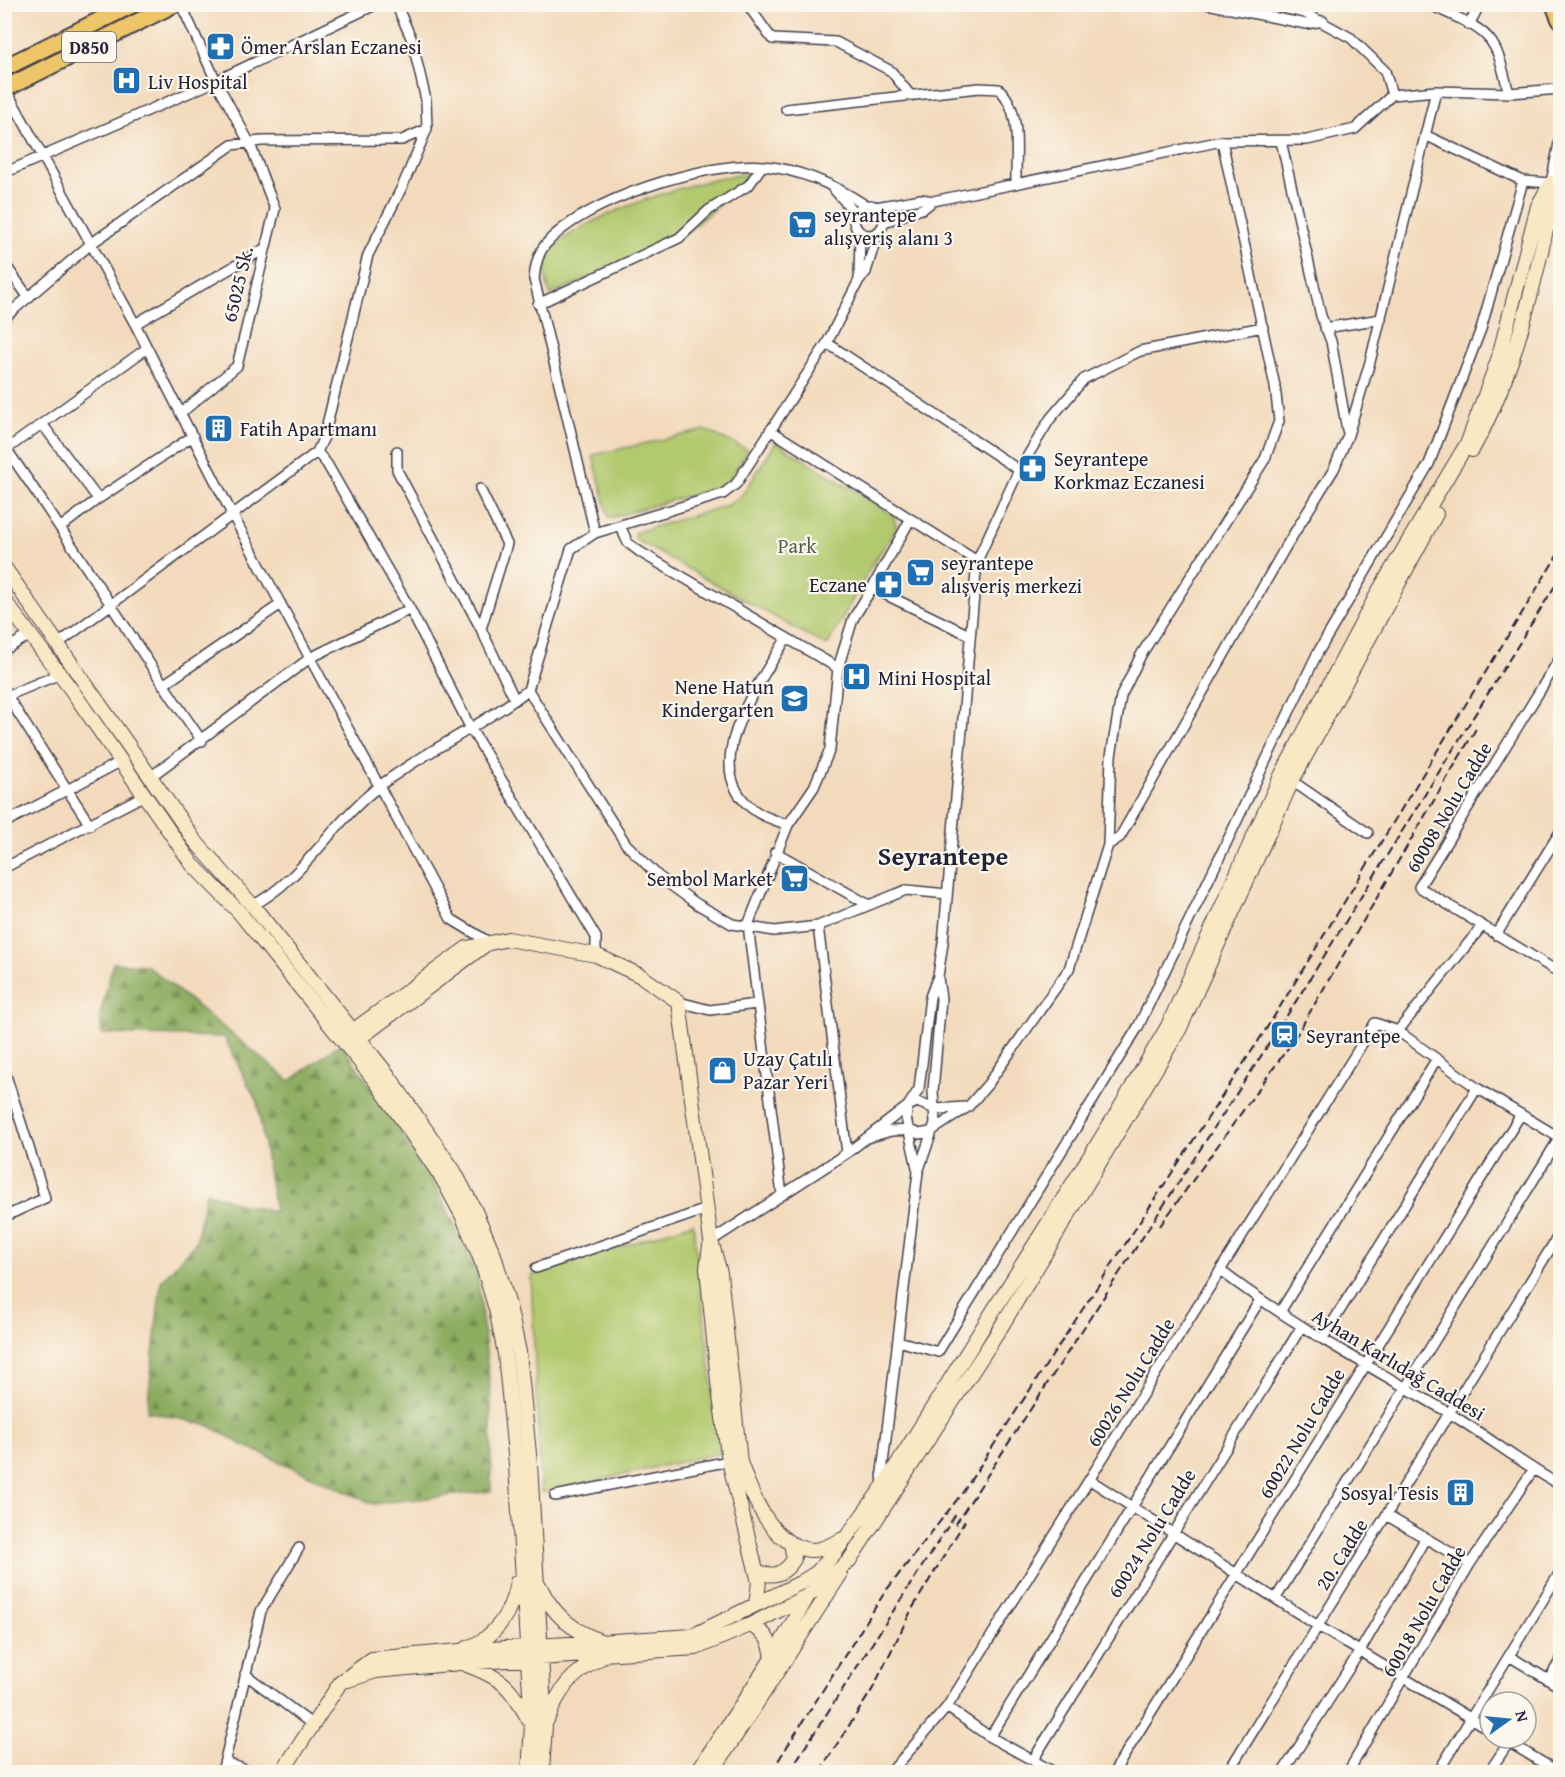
<svg xmlns="http://www.w3.org/2000/svg" width="1565" height="1777" viewBox="0 0 1565 1777" font-family="'Gentium Book Plus',serif">
<style>
.forest{fill:url(#forest-firs);stroke:#58684e;stroke-width:1.5}
.green{fill:#b2c96e;stroke:#6a7654;stroke-width:1.5}
.lines{fill:none;stroke-linecap:round;stroke-linejoin:round}
.street-casing{stroke:#413e4e;stroke-width:12}
.secondary-casing{stroke:#413e4e;stroke-width:16}
.highway-casing{stroke:#413e4e;stroke-width:20}
.street{stroke:#fff;stroke-width:9}
.secondary{stroke:#f8e8c3;stroke-width:14}
.highway{stroke:#eec569;stroke-width:16}
.rail{stroke:#22223b;stroke-width:2;stroke-dasharray:9 4.5;stroke-linecap:butt}
.labels{text-anchor:middle;dominant-baseline:central;stroke-width:4.5;stroke-linejoin:round;paint-order:stroke}
.shield{fill:#fbf7ec;stroke:#636270;stroke-width:1.5}
.shield-label{font-size:18px;font-weight:bold;fill:#22223b}
.poi-label{font-size:20px;fill:#22223b;stroke:#fbf7ec;text-anchor:start}
.street-label{font-size:20px;fill:#22223b;stroke:#fbf7ec}
.park-label{font-size:20px;fill:#545c4d;stroke:#fbf7ec}
.district-label{font-size:26px;font-weight:bold;fill:#22223b;stroke:#fbf7ec}
</style>
<defs>
<pattern id="forest-firs" width="22" height="20" patternUnits="userSpaceOnUse" patternTransform="scale(1.5)"><rect width="22" height="20" fill="#8dad61"/><path d="M5 1l3.5 6h-7zM16 11l3.5 6h-7z" fill="#738c51"/></pattern>
</defs>
<rect width="100%" height="100%" fill="#fbf7ec"/>
<filter id="ink" filterUnits="userSpaceOnUse"><feTurbulence type="fractalNoise" baseFrequency=".0167" numOctaves="2"/><feDisplacementMap in="SourceGraphic" scale="12" xChannelSelector="R" yChannelSelector="G"/><feConvolveMatrix kernelMatrix="1 2 1 2 8 2 1 2 1" color-interpolation-filters="sRGB"/></filter>
<filter id="wash" filterUnits="userSpaceOnUse"><feTurbulence type="fractalNoise" baseFrequency=".008" numOctaves="4" result="noise"/><feDisplacementMap in="SourceGraphic" scale="24" xChannelSelector="R" yChannelSelector="G"/><feGaussianBlur stdDeviation="1.35" result="paint"/><feColorMatrix in="noise" values="0 0 0 0 0 0 0 0 0 0 0 0 0 0 0 0 0 1.4 0 .05"/><feComposite in="paint" operator="in"/></filter>
<g filter="url(#wash)">
<rect width="100%" height="100%" fill="#f3dabc"/>
<path class="forest" d="M113,963l33,2 144,116 51,-38 89,132 47,96 14,126v94l-118,13 -132,-60 -31,-18 -63,-15 14,-130 35,-39 10,-50 37,13 32,7 -18,-110 -33,-65 -122,-3 -2,-18z"/>
<path class="green" d="M755,174l-74,63 -131,58c-3,-13 -9,-28 -2,-40 22,-37 164,-82 207,-81z
M705,430l43,20 -22,35 -117,33 -16,-63z
M776,442l117,73 4,13 -27,40 -43,78 -191,-106 -2,-7 94,-28 15,-11z
M693,1223l27,230 -179,40 -10,-217z"/>
</g>
<g filter="url(#ink)">
<g class="lines">
<defs>
<path id="street" d="M181,4l35,77 34,63 25,65 -38,157 -56,47
M747,4l25,35 64,3 55,29 20,25
M1207,4l99,20 17,-3
M1265,4l40,9 46,25 34,33 7,24
M1429,4c18,10 48,19 61,36 11,14 14,37 19,53
M1469,25l11,-21
M5,88l130,236 97,190 219,405 38,23
M786,109l193,-21 20,1c24,22 16,65 17,95
M1425,135l98,46 28,2 9,-45
M1281,141l40,175 10,25 16,89
M4,173l212,-92 161,-77
M831,186l24,27
M865,205c-30,-20 -64,-35 -101,-39 -57,-5 -182,34 -219,79 -8,10 -10,22 -11,34l61,254 128,-39 13,-10 91,-141 32,-63 7,-8 12,-40
M854 220a15 15 0 1 1 30 0a15 15 0 1 1-30 0Z
M876,207l45,-8 12,2 289,-60 85,-1 48,-11 37,-34 44,-4 73,2 51,-4
M884,222l40,-14 9,-7
M1547,225l13,2
M4,263l25,35
M859,280l1,-48
M538,304l141,-66 30,-28 40,-25 13,-19
M4,318l88,-75 140,-98 29,-4 141,-1 25,-11
M135,324l129,-75
M1325,328l56,-9
M827,343l192,127
M43,425l55,74
M770,430l207,131 -34,382 -5,33 -8,21 -11,92 -11,17 -2,12 12,54
M7,450c67,95 128,195 195,291
M4,451l142,-102
M397,451v19l84,159 34,71
M317,452l10,12 83,145 61,120 125,208v18
M480,489l27,55 -26,85
M620,526l8,17 12,9 198,116
M61,527l37,-28 95,-63
M595,533l-24,16 -43,141 98,154 32,32 39,28 35,20 42,7 44,-5 88,-36 41,4
M977,561l42,-91 31,-51 34,-40 56,-28 123,-24
M872,588l38,-68
M786,639c-27,45 -93,131 -29,173 9,6 21,9 31,13
M59,643l258,-191 7,-15 44,-182 35,-70 24,-56 -1,-29 -14,-60 -16,-36
M4,650l26,-15
M1560,658l-141,229 141,86
M163,685l118,-81
M4,691l86,134
M4,697l56,-23
M149,778l161,-120 100,-49
M1292,781l76,52
M4,823l116,-61
M1108,845l12,-8 165,-289 49,-79 14,-34 22,-73 66,-271
M775,852l94,53
M4,868l139,-72
M250,907c53,-27 81,-83 127,-119 47,-37 104,-61 151,-98
M818,926l29,227
M1482,926l-84,105 79,57 83,50
M1496,935l64,-103
M679,1002l31,8 46,-6
M4,1069l41,129 -41,19
M867,1138l24,-7 19,-1 9,4 11,-2 38,-25 20,-23 81,-115 39,-124 3,-89 10,-60 20,-41 124,-196 14,-38 -4,-35 -53,-245
M782,1195l-34,-270 40,-100 26,-38 16,-38 8,-81 15,-49 19,-31 97,47
M711,1241l136,-88 61,-47 9,-4 18,7 30,-2
M536,1268l171,-59
M1221,1271c71,54 152,97 228,142 38,23 73,51 111,72
M1280,1312l156,-252
M1323,1338l154,-250
M898,1341l40,11 200,-325 179,-373 112,-190 52,-135 42,-148
M1090,1480l228,146 172,104
M883,1486l-1,-14 36,-300 17,-49 -2,-32 8,-92 -3,-21
M555,1496l174,-35
M1386,1515l84,49
M1276,1598l284,-461
M1509,1656l51,31
M245,1674l68,51
M1549,1679l11,-18
M947,1707l43,30 64,35
M990,1737l270,-437
M1502,1738l56,34
M1033,1760l269,-434
M225,1762l26,10
M222,1772l39,-161 38,-63
M891,1772l56,-65 428,-684 23,8
M1114,1772l407,-658
M1228,1772l332,-539
M1283,1772l77,-121 65,-112
M1348,1772l122,-208 63,-94
M1438,1772l122,-200
M1489,1772l20,-30
M1552,1772l8,-14"/>
<path id="secondary" d="M1472,450c32,-56 51,-122 66,-185 6,-28 14,-53 13,-82
M4,567l191,274 58,65 135,169 66,96 21,40 19,44 15,51 10,46 11,112 15,261 -3,47
M4,600l69,92 119,172 47,48 138,171 65,95 21,39 18,43 15,49 9,45 11,111 16,260 -3,47
M347,1035l120,-87 41,-9 88,16 45,21 38,26 32,239 9,32 20,189c11,32 31,83 70,88 12,1 25,-7 35,-12
M353,1043l132,-98
M710,1246l-3,22 11,114 11,79 30,121 -3,22
M756,1571c17,7 28,4 38,-12l-3,-15
M540,1587c14,29 32,43 62,55
M750,1625c16,8 20,14 23,32
M467,1648c29,-10 45,-37 50,-66
M467,1665c37,14 43,21 62,55
M348,1680l28,-9 84,-8 236,-15 54,-23 59,-30 40,-34 149,-229 181,-302 113,-249 144,-267
M547,1720c13,-32 24,-46 55,-63
M282,1772l58,-89 32,-24 87,-8 233,-15 108,-53 16,-10 18,-19 49,-67 234,-374 51,-87 113,-250 99,-187 88,-147 30,-82 40,-154 13,-23
M697,1772l76,-115 36,-63
M712,1772l128,-197"/>
<path id="highway" d="M1554,4l6,15
M4,68l129,-64
M4,89l170,-85"/>
</defs>
<use href="#street" class="street-casing"/>
<use href="#secondary" class="secondary-casing"/>
<use href="#highway" class="highway-casing"/>
<use href="#street" class="street"/>
<use href="#secondary" class="secondary"/>
<use href="#highway" class="highway"/>
<path class="rail" d="M1160,1226l133,-185 184,-314
M955,1525l323,-495 282,-452
M771,1772l114,-180 78,-100 307,-469 290,-472
M789,1772l167,-258
M819,1772l53,-82 40,-81 53,-88"/>
</g>
</g>
<defs>
<symbol id="pharmacy-square" viewBox="-11 -11 22 22"><rect x="-9" y="-9" width="18" height="18" rx="4" fill="#1f6fb2" stroke="#fbf7ec"/><path d="M-2-6h4v4h4v4h-4v4h-4v-4h-4v-4h4Z" fill="#fff"/></symbol>
<symbol id="hospital-square" viewBox="-11 -11 22 22"><rect x="-9" y="-9" width="18" height="18" rx="4" fill="#1f6fb2" stroke="#fbf7ec"/><path d="M-5-5h3v3.5h4V-5h3V5h-3V1.5h-4V5h-3Z" fill="#fff"/></symbol>
<symbol id="supermarket-square" viewBox="-11 -11 22 22"><rect x="-9" y="-9" width="18" height="18" rx="4" fill="#1f6fb2" stroke="#fbf7ec"/><path d="M-6-5.5h2.5l.6 2H6L4.5 2H-2.5L-4.4-4H-6ZM-1.5 3.2a1.3 1.3 0 1 0 .1 0ZM3 3.2a1.3 1.3 0 1 0 .1 0Z" fill="#fff"/></symbol>
<symbol id="building-square" viewBox="-11 -11 22 22"><rect x="-9" y="-9" width="18" height="18" rx="4" fill="#1f6fb2" stroke="#fbf7ec"/><path d="M-4-6H4V6H1V3H-1V6H-4ZM-2.5-4.3h1.7v1.8h-1.7ZM.8-4.3h1.7v1.8H.8ZM-2.5-1h1.7V.8h-1.7ZM.8-1h1.7V.8H.8Z" fill="#fff"/></symbol>
<symbol id="school-square" viewBox="-11 -11 22 22"><rect x="-9" y="-9" width="18" height="18" rx="4" fill="#1f6fb2" stroke="#fbf7ec"/><path d="M0-5L7-2L0 1L-7-2ZM-4 1L0 2.5L4 1V4Q0 6-4 4Z" fill="#fff"/></symbol>
<symbol id="station-square" viewBox="-11 -11 22 22"><rect x="-9" y="-9" width="18" height="18" rx="4" fill="#1f6fb2" stroke="#fbf7ec"/><path d="M-3-6H3Q5-6 5-4V2Q5 4 3 4L4.5 6H3L1.5 4h-3L-3 6H-4.5L-3 4Q-5 4-5 2V-4Q-5-6-3-6ZM-3.5-4v3h7v-3ZM-3.5 1v1.5H-2V1ZM2 1v1.5H3.5V1Z" fill="#fff"/></symbol>
<symbol id="shop-square" viewBox="-11 -11 22 22"><rect x="-9" y="-9" width="18" height="18" rx="4" fill="#1f6fb2" stroke="#fbf7ec"/><path d="M-5-2.5h2.3a2.7 3.5 0 0 1 5.4 0H5L5.5 6h-11ZM-1.5-2.5h3a1.5 2.3 0 0 0-3 0Z" fill="#fff"/></symbol>
</defs>
<g fill-rule="evenodd">
<use href="#pharmacy-square" x="204" y="30" width="33" height="33"/>
<use href="#hospital-square" x="110" y="64" width="33" height="33"/>
<use href="#supermarket-square" x="786" y="208" width="33" height="33"/>
<use href="#building-square" x="202" y="412" width="33" height="33"/>
<use href="#pharmacy-square" x="1016" y="452" width="33" height="33"/>
<use href="#supermarket-square" x="904" y="556" width="33" height="33"/>
<use href="#pharmacy-square" x="872" y="568" width="33" height="33"/>
<use href="#hospital-square" x="840" y="660" width="33" height="33"/>
<use href="#school-square" x="778" y="682" width="33" height="33"/>
<use href="#supermarket-square" x="778" y="862" width="33" height="33"/>
<use href="#station-square" x="1268" y="1018" width="33" height="33"/>
<use href="#shop-square" x="706" y="1054" width="33" height="33"/>
<use href="#building-square" x="1444" y="1476" width="33" height="33"/>
</g>
<g class="labels">
<rect class="shield" x="62" y="32" width="54" height="30" rx="4.5"/>
<g class="shield-label">
<text x="89" y="47">D850</text>
</g>
<g class="poi-label">
<text x="241" y="46">Ömer Arslan Eczanesi</text>
<text x="148" y="81">Liv Hospital</text>
<text x="824" y="214">seyrantepe<tspan x="824" dy="23">alışveriş alanı 3</tspan></text>
<text x="240" y="428">Fatih Apartmanı</text>
<text x="1054" y="458">Seyrantepe<tspan x="1054" dy="23">Korkmaz Eczanesi</tspan></text>
<text x="941" y="562">seyrantepe<tspan x="941" dy="23">alışveriş merkezi</tspan></text>
<text x="867" y="584" text-anchor="end">Eczane</text>
<text x="878" y="677">Mini Hospital</text>
<text x="774" y="686" text-anchor="end">Nene Hatun<tspan x="774" dy="23">Kindergarten</tspan></text>
<text x="773" y="878" text-anchor="end">Sembol Market</text>
<text x="1306" y="1035">Seyrantepe</text>
<text x="743" y="1058">Uzay Çatılı<tspan x="743" dy="23">Pazar Yeri</tspan></text>
<text x="1439" y="1492" text-anchor="end">Sosyal Tesis</text>
</g>
<g class="street-label">
<text transform="translate(237 284) rotate(-77)">65025 Sk.</text>
<text transform="translate(1448 807) rotate(-59)">60008 Nolu Cadde</text>
<text transform="translate(1399 1364) rotate(31)">Ayhan Karlıdağ Caddesi</text>
<text transform="translate(1130 1382) rotate(-58)">60026 Nolu Cadde</text>
<text transform="translate(1301 1433) rotate(-59)">60022 Nolu Cadde</text>
<text transform="translate(1151 1533) rotate(-58)">60024 Nolu Cadde</text>
<text transform="translate(1341 1554) rotate(-58)">20. Cadde</text>
<text transform="translate(1423 1611) rotate(-60)">60018 Nolu Cadde</text>
</g>
<g class="park-label">
<text x="797" y="545">Park</text>
</g>
<g class="district-label">
<text x="943" y="855">Seyrantepe</text>
</g>
</g>
<rect width="1565" height="1777" fill="none" stroke="#fbf7ec" stroke-width="24"/>
<g transform="translate(1508 1720) rotate(75)"><circle r="28" fill="#fbf7ec" stroke="#a4a2a5" stroke-width="1.5"/>
<path d="M0-4.5L10 22L0 15L-10 22Z" fill="#1f6fb2"/>
<text y="-9" font-size="16" font-weight="bold" text-anchor="middle" fill="#22223b">N</text>
</g>
</svg>
